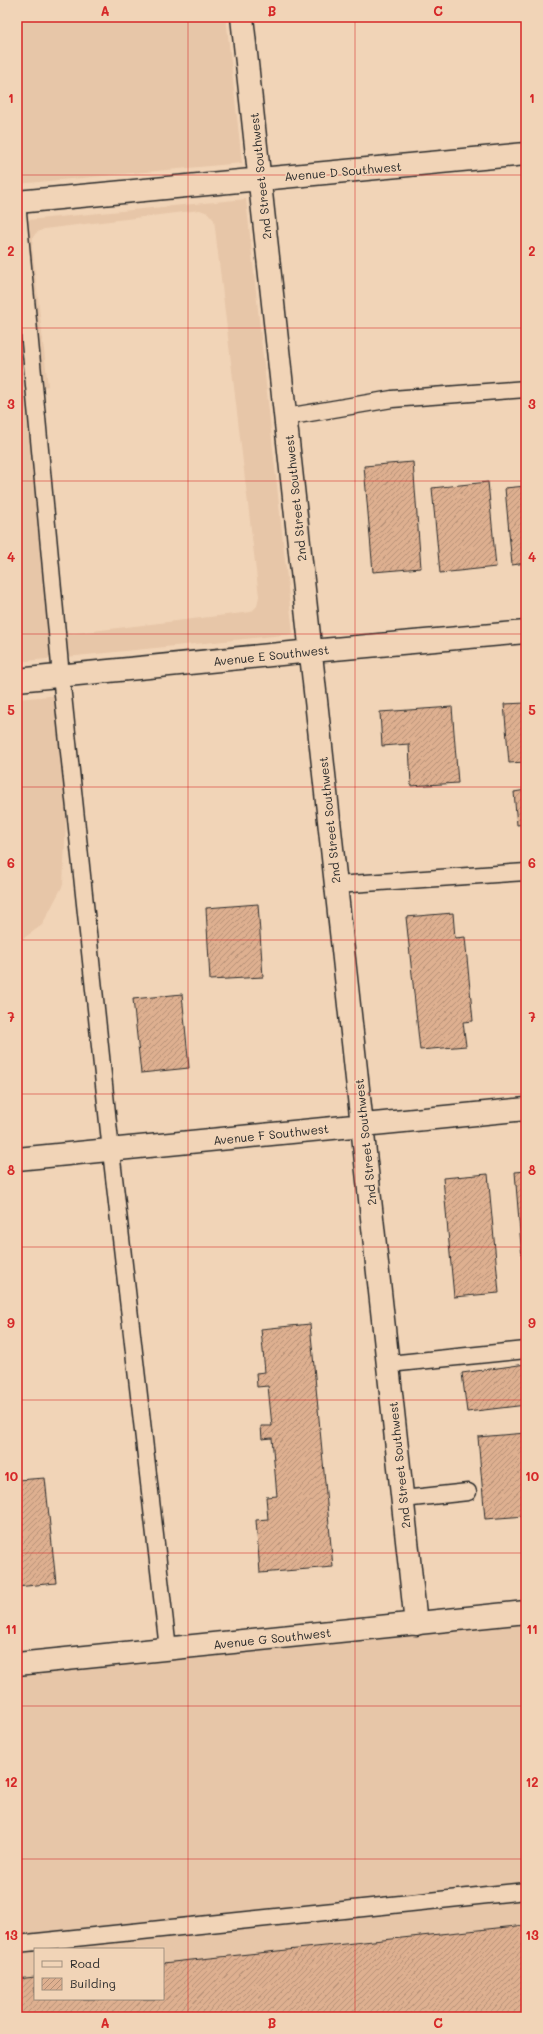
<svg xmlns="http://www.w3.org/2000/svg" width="543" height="2034" viewBox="0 0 543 2034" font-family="Mali,sans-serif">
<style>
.built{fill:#e7c6a8;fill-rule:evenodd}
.building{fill:url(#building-hatch);stroke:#2b2b2b}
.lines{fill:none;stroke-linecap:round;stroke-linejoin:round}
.lane-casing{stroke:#2b2b2b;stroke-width:19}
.street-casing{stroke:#2b2b2b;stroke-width:25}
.secondary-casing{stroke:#2b2b2b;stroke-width:25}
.lane{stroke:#f1d4b7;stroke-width:16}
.street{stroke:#f1d4b7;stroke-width:22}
.secondary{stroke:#f1d4b7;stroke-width:22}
.grid{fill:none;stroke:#d62828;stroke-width:1;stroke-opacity:0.55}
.labels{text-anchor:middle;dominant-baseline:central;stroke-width:3;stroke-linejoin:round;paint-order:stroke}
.street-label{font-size:12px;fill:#2b2b2b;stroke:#f1d4b7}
.neatline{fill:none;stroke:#d62828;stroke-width:1.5}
.grid-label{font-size:13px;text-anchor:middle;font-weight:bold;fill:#d62828}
</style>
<defs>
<pattern id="building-hatch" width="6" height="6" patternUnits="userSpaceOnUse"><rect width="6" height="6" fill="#deb090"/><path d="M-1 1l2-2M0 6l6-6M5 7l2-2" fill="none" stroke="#b48f76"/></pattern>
</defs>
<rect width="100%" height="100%" fill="#f1d4b7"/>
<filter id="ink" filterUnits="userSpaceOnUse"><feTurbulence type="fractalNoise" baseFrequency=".025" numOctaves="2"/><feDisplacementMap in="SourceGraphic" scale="8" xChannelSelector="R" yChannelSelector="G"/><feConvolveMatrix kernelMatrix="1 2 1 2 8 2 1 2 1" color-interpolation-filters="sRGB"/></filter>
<g filter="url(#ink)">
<path class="built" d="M17,17h209l16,146 -225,21z
M246,199l47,435 -276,28v-441zM200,210l8,3 6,7 45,376 -2,10 -6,6 -183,22 -9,-2 -6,-7 -26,-221v-4l8,-11 13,-3 -16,-140 1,-9 3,-4 8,-4z
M72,694l-9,191 -21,40 -25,18v-244z
M526,1612v405h-509v-353zM35,1949h128v50h-128z"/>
<path class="building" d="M413,462l8,106 -48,4 -9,-106z
M488,482l8,85 -56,6 -8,-85z
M526,486v77l-14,2 -7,-77z
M526,703v59l-17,1 -5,-59z
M452,707l6,76 -47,3 -2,-42 -27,2 -2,-34z
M526,790v34l-9,1 -3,-33z
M258,904l5,73 -53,3 -4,-72z
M453,913l2,25 10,-1 8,84 -10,1 3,24 -46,4 -14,-133z
M182,994l7,74 -48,5 -8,-74z
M526,1171v86l-4,1 -7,-86z
M488,1174l11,119 -45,4 -11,-119z
M310,1324l23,243 -73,6 -4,-53 12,-1 -2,-22 11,-1 -5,-58 -10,1 -1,-13h11l-4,-40 -11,1 -1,-14 9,-1 -4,-43z
M526,1364v41l-59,7 -5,-39z
M526,1433v83l-41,3 -7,-82z
M45,1478l11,105 -39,4v-107z
M526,1925v92h-509v-38l18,-2v22h128v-36z"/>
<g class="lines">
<defs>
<path id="lane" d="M17,202l44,474 50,475 57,498
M286,417l106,-18 134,-10
M336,885l190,-13
M389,1364l137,-14
M403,1499l65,-7
M17,1944l509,-53"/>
<path id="street" d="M242,17l174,1607
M17,202l509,-48
M17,680l294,-29 215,-19
M17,1159l509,-50"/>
<path id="secondary" d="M17,1664l509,-52"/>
</defs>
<use href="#lane" class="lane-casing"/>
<use href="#street" class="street-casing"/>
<use href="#secondary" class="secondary-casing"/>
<use href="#lane" class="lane"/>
<use href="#street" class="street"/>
<use href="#secondary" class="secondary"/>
</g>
</g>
<path class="grid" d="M188,17v2000M355,17v2000M17,175h509M17,328h509M17,481h509M17,634h509M17,787h509M17,940h509M17,1094h509M17,1247h509M17,1400h509M17,1553h509M17,1706h509M17,1859h509"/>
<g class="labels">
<g class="street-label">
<text transform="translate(343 171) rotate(-5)">Avenue D Southwest</text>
<text transform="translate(260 176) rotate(-96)">2nd Street Southwest</text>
<text transform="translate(295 498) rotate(-96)">2nd Street Southwest</text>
<text transform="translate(271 655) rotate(-6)">Avenue E Southwest</text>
<text transform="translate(329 820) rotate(-96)">2nd Street Southwest</text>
<text transform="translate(271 1134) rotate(-6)">Avenue F Southwest</text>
<text transform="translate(365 1142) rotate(-96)">2nd Street Southwest</text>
<text transform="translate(399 1465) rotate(-96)">2nd Street Southwest</text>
<text transform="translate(272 1638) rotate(-6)">Avenue G Southwest</text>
</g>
</g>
<rect width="543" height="2034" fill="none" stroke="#f1d4b7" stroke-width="44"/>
<rect x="34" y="1948" width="130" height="52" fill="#f1d4b7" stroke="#a2907f"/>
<rect x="42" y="1961" width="20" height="6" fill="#f1d4b7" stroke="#a2907f"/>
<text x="70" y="1968" font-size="12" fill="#2b2b2b">Road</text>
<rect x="42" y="1978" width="20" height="12" fill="url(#building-hatch)" stroke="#a2907f"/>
<text x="70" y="1988" font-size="12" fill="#2b2b2b">Building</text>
<rect x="22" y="22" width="499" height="1990" class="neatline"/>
<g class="grid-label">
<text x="105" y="16">A</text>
<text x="272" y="16">B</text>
<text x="438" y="16">C</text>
<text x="11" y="103">1</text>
<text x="532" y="103">1</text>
<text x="11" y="256">2</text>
<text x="532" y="256">2</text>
<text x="11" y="409">3</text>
<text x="532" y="409">3</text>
<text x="11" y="562">4</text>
<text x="532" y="562">4</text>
<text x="11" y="715">5</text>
<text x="532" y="715">5</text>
<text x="11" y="868">6</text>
<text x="532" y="868">6</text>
<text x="11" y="1022">7</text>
<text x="532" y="1022">7</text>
<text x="11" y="1175">8</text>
<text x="532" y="1175">8</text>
<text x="11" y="1328">9</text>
<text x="532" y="1328">9</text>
<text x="11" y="1481">10</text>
<text x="532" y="1481">10</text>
<text x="11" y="1634">11</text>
<text x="532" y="1634">11</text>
<text x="11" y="1787">12</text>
<text x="532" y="1787">12</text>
<text x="11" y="1940">13</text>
<text x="532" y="1940">13</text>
<text x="105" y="2028">A</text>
<text x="272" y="2028">B</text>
<text x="438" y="2028">C</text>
</g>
</svg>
